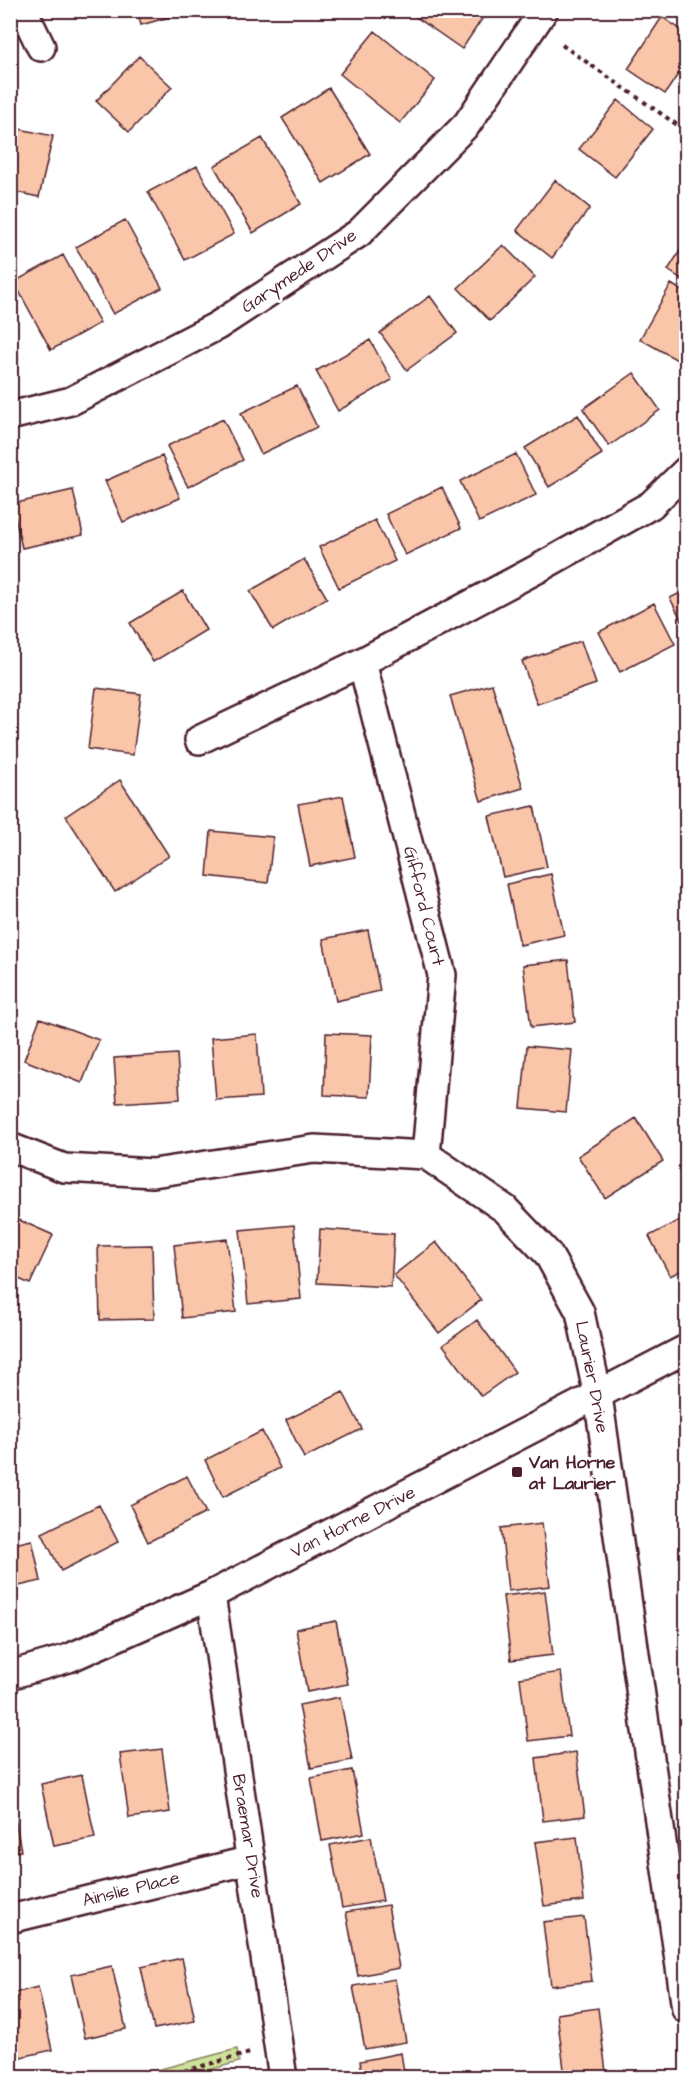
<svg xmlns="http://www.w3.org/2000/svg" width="697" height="2088" viewBox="0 0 697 2088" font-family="'Architects Daughter',sans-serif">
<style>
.green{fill:#cde399;stroke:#8c8162;stroke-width:1.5}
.building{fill:#f9c6aa;stroke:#4a1f2b;stroke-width:1.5}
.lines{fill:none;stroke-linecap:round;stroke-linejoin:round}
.minor-casing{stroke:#4a1f2b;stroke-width:32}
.path{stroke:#4a1f2b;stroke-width:4;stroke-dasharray:4.5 4.5;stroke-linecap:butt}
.minor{stroke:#fff;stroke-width:27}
.poi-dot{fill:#4a1f2b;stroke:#fff;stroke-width:2}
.labels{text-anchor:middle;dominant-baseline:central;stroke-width:6;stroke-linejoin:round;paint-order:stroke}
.street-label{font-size:18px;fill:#4a1f2b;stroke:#fff}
.poi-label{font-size:18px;font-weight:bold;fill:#4a1f2b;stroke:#fff;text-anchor:start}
</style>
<rect width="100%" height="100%" fill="#fff"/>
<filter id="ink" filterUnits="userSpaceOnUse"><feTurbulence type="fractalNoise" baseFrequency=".0167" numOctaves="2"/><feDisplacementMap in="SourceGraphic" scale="12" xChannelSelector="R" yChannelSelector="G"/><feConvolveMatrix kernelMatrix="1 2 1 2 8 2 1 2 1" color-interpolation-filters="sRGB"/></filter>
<g filter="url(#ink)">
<path class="green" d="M237,2049l2,13 -57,15h-52z"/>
<path class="building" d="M137,10h47v3l-43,12z
M406,10h82l-26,39z
M662,17l24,16v29l-21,32 -37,-25z
M375,31l60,49 -35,43 -60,-49z
M139,56l33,31 -43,45 -33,-31z
M329,88l41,66 -47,29 -41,-65z
M618,100l35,29 -38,48 -36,-28z
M10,127l43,9 -14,61 -29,-6z
M262,138l39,66 -48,29 -39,-67z
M197,166l37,68 -49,26 -37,-68z
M555,180l35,28 -38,50 -35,-28z
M125,220l37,68 -49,26 -37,-67z
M686,241v41l-18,-12z
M503,245l32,32 -45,44 -32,-33z
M63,255l37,68 -49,27 -37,-68z
M10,282l8,77h-8z
M671,284l15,9v55l-7,13 -39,-22z
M430,296l27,37 -50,37 -27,-37z
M370,340l22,40 -54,31 -22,-40z
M634,373l26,37 -51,36 -26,-37z
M297,386l20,41 -56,27 -20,-41z
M578,415l24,39 -53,33 -24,-39z
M223,419l20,41 -55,27 -21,-41z
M516,454l20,41 -57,27 -19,-41z
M162,456l18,42 -57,24 -18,-41z
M442,487l19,41 -56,27 -19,-41z
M73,490l10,45 -61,13 -10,-44z
M375,520l20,41 -56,27 -20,-41z
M304,559l23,39 -54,32 -23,-39z
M686,590v39l-16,-31z
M183,591l23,39 -53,32 -23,-39z
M654,603l21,41 -55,28 -21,-40z
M581,641l15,43 -59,20 -15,-43z
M492,684l31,104 -42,13 -31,-105z
M96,688l45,6 -8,61 -45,-6z
M120,780l49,76 -54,36 -49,-76z
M343,796l12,61 -45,9 -12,-62z
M534,806l13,61 -44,10 -14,-61z
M211,831l62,6 -5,46 -61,-7z
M551,874l13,61 -44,10 -13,-61z
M368,930l12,61 -44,10 -13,-62z
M568,960l7,62 -44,5 -8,-62z
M40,1018l59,22 -17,43 -58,-23z
M326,1033l46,2 -3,62 -45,-2z
M257,1034l4,63 -45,3 -5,-62z
M527,1046l45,4 -6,62 -45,-4z
M177,1054l3,45 -63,4 -3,-45z
M636,1118l27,43 -58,37 -27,-42z
M10,1216l43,19 -23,49 -20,-9z
M686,1217v51l-16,8 -21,-40z
M294,1225l7,74 -53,5 -8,-74z
M320,1229l74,5 -3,53 -74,-4z
M227,1239l9,73 -54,6 -8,-73z
M436,1242l45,58 -42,33 -45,-58z
M152,1245l2,74 -54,1 -2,-74z
M477,1320l38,52 -34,24 -38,-51z
M343,1392l19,37 -58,29 -18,-38z
M262,1431l18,37 -57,29 -18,-37z
M187,1476l19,37 -58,29 -18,-37z
M99,1505l19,37 -57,29 -19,-38z
M542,1523l8,63 -42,5 -7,-63z
M32,1540l9,41 -31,7v-43z
M545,1591l8,64 -42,5 -8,-64z
M336,1621l12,63 -41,8 -11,-63z
M561,1672l8,64 -41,5 -8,-63z
M340,1697l12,63 -41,8 -12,-63z
M162,1749l8,63 -41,6 -9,-64z
M576,1752l9,64 -42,5 -7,-63z
M352,1770l12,63 -42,8 -11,-63z
M82,1775l13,63 -41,8 -13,-62z
M10,1790l11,61 -11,2z
M371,1837l12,64 -41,7 -12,-63z
M577,1837l7,64 -40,5 -9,-64z
M388,1905l11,63 -41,8 -12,-64z
M584,1917l8,64 -41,5 -8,-64z
M182,1958l13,63 -41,8 -13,-62z
M112,1966l14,63 -41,9 -14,-63z
M395,1979l11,63 -41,7 -12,-63z
M38,1987l14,63 -40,9 -2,-65z
M598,2008l8,64 -41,5 -8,-63z
M401,2053l4,25h-42l-3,-17z"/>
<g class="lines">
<defs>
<path id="minor" d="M23,10l18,37
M10,416l61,-15 146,-75 142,-93 108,-109 77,-114
M362,662l80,313 -16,180
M199,740l163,-78 177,-94 112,-63 35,-34
M10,1147l54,21 89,5 161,-24 112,6 79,54 43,45 32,58 18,84 88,613
M211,1595l72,483
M10,1675l59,-17 142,-63 475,-246
M10,1919l241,-59"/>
</defs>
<use href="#minor" class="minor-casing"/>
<path class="path" d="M562,45l124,86
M158,2078l92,-25"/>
<use href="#minor" class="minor"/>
</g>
</g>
<rect class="poi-dot" x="511" y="1466" width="12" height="12" rx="3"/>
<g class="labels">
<g class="street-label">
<text transform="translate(299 271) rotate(-34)">Garymede Drive</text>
<text transform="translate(424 906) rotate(76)">Gifford Court</text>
<text transform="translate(592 1377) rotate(79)">Laurier Drive</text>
<text transform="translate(353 1522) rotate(-27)">Van Horne Drive</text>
<text transform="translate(248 1836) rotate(81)">Braemar Drive</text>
<text transform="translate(131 1889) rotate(-14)">Ainslie Place</text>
</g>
<g class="poi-label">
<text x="529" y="1462">Van Horne<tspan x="529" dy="21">at Laurier</tspan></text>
</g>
</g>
<rect width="697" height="2088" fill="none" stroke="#fff" stroke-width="36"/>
<rect x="18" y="18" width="661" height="2052" fill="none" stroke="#4a1f2b" stroke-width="2" filter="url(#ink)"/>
</svg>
